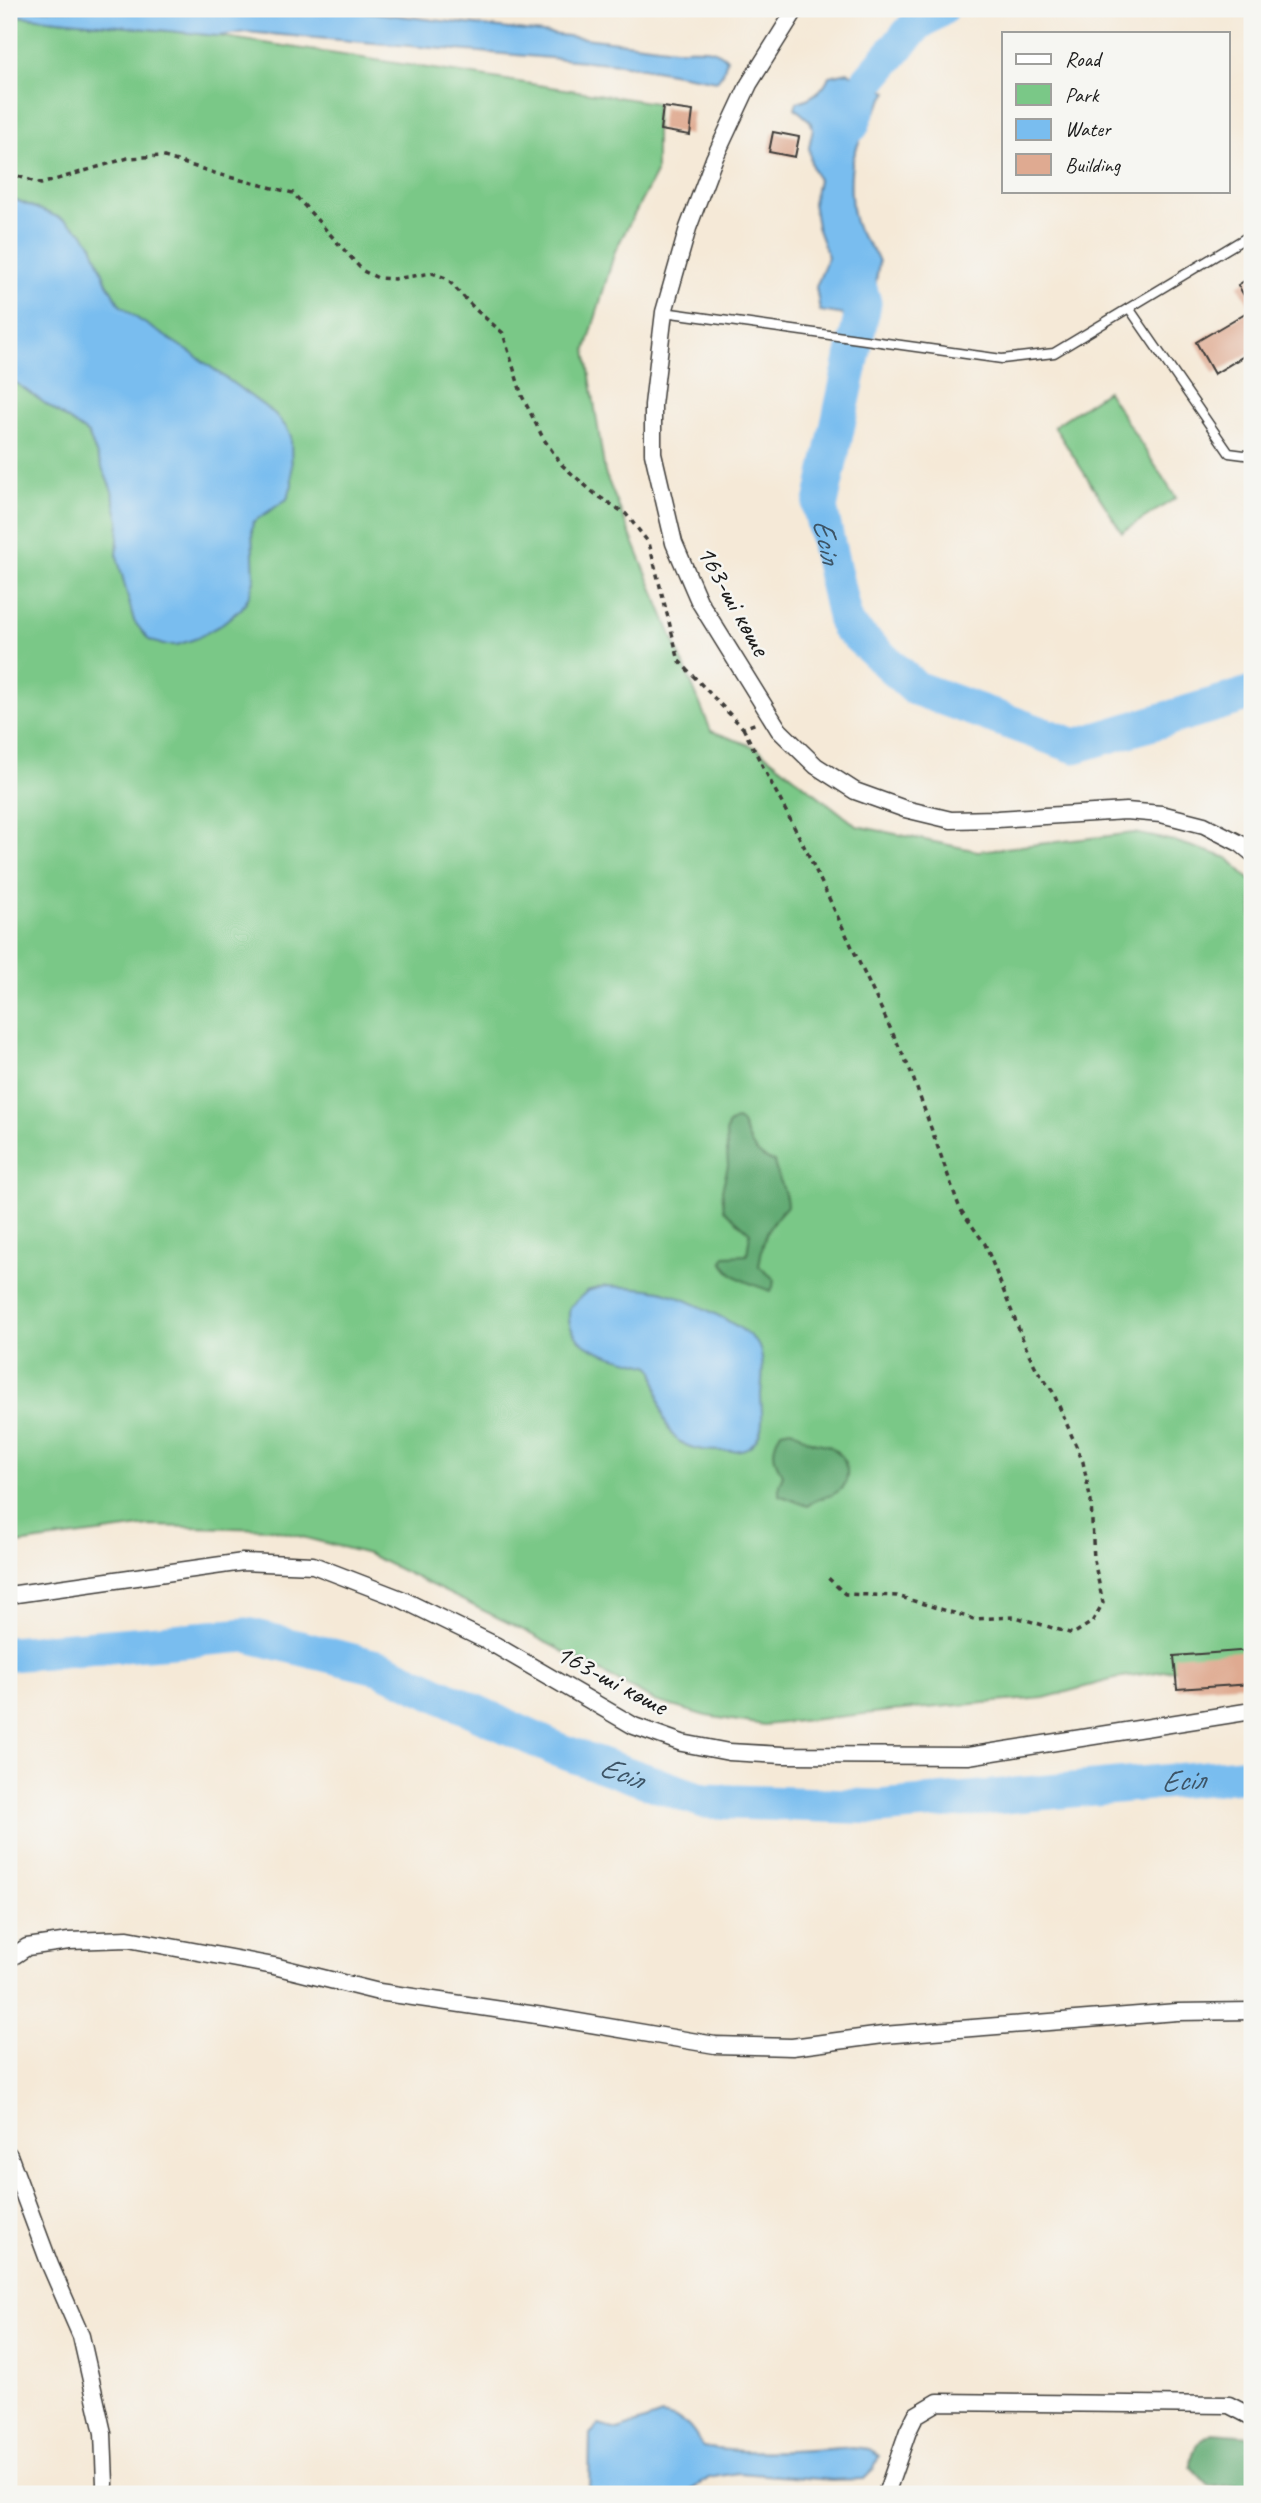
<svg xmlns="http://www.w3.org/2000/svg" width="1261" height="2503" viewBox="0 0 1261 2503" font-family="Caveat,sans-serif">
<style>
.green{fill:#7ac887;stroke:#4b7252;stroke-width:2}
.forest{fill:#63ac74;stroke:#406448;stroke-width:2}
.water{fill:#79bdef;stroke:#4a6c86;stroke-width:2}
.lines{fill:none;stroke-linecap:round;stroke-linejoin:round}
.river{stroke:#79bdef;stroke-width:35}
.building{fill:#dfaa91}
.lane-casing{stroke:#3d3b38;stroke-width:11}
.street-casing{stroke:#3d3b38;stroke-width:19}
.path{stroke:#3d3b38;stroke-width:3.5;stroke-dasharray:5 5;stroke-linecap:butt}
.lane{stroke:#fff;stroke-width:8}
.street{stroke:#fff;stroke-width:16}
.labels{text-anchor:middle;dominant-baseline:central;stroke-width:5;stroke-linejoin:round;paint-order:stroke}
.street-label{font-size:28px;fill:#1c1c1c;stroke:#f6f6f2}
.water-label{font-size:30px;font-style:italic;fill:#3d5466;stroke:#f6f6f2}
</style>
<rect width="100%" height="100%" fill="#f6f6f2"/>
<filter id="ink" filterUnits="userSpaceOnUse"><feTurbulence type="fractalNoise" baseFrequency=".0143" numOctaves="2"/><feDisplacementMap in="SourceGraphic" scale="14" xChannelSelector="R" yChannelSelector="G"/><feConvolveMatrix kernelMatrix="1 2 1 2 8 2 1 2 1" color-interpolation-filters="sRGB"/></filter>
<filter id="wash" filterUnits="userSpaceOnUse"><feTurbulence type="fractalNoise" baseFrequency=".00686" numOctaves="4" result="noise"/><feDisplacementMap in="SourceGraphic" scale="28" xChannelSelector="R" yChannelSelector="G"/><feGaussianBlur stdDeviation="1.57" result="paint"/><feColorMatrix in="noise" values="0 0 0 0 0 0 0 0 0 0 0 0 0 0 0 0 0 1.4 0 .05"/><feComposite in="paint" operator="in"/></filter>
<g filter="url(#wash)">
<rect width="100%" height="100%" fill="#f5e9d7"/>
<path class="green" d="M9,15l209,21 438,67v70l-41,78 -29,99 19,123 106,258 46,17 100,78 121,25 156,-18 40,8 54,17 24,24v773l-37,9 -93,13 -78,21 -153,13 -127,14 -58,-9 -51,-15 -132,-71 -155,-76 -97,-25 -122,-3 -140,19z
M1107,391l69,107 -54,34 -68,-106z"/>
<path class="forest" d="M736,1120l5,2c9,19 11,33 33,40 3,16 13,28 13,44 -21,22 -23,29 -28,60l15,13 -1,8 -3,4c-17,-7 -41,-13 -48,-30l3,-5 22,-1 3,-22 -26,-23 -2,-20 6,-24 -2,-32 2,-9z
M792,1429c6,4 12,9 18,12 7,3 15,2 21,6 17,10 23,33 6,45 -9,7 -20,4 -29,14l-29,-11v-11l4,-9c-11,-16 -12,-27 -2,-44z
M1213,2433l39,3v56l-16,-7 -26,2 -19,-20c0,-17 7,-28 22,-34z"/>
<path class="water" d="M9,9h334l332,40c19,1 38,-5 52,10l-4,14 -6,8 -97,-17 -374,-32 -28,4 -209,-21z
M848,72l40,20c-13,18 -30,47 -35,68 -4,17 -3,55 5,70 6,12 17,18 21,32l-9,57 -50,-8 -4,-24 12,-30 -11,-30 -4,-24 5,-23 -7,-16 -2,-17 4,-19 -3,-7 -15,-13 2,-6c14,-3 27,-12 32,-26z
M9,197l56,23 17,12 10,13 15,38 13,22 18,14 55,35 82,60 11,13 5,9 1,49 -5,14 -34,23 -1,7 2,51 -5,16 -7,12 -23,18 -24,13 -18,6h-14l-14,-5 -15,-19 -17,-65 2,-35 -7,-30 -24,-57 -79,-56z
M605,1286c20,1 40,1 59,6 20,6 88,36 95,55 6,15 3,32 2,48 0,12 4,31 -3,42 -9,15 -20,14 -36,14 -61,1 -58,-31 -68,-81l-3,-4c-31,-9 -91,-15 -81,-59l17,-16z
M662,2415c25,6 28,10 41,32 44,8 104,4 149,0l17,2 10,7 -6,14 -9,9 -32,1 -94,-7 -29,5 -22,16h-98l1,-60 9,-9 19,5z"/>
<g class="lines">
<g class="river">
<path d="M852,125l17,-45 48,-56 24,-15"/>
<path id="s1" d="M855,272l9,31 -44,205 26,117 69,63 160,58 172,-51h5"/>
<path id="s2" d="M9,1654l238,-19 134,33 177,82 146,51 176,6 372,-33"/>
</g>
</g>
<g id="blocks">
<path class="building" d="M663,107l30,4 -3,24 -30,-5z
M773,132l26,5 -4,20 -26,-5z
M1252,276v83l-3,-6 -35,21 -18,-32 56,-33 -14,-24z
M1252,1650v34l-75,5 -3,-33z"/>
</g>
</g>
<g filter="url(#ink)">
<use href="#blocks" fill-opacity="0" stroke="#3d3b38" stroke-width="2"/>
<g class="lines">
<defs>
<path id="lane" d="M1129,308l100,145 23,3
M664,312l338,47 52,-6 198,-119"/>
<path id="street" d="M796,9l-47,75 -35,75 -26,69 -24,84 -11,93v48l21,90 25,58 80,129 37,36 39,25 50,18 46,11 46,-1 129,-8 35,3 43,11 37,19 11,9
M9,1595l234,-33 70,3 88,34 94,46 139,81 48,17 47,9 54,3 185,1 284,-45
M9,1959l18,-12 42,-6 59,-2 146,27 105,26 164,24 172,29 77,2 91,-12 294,-23 75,-1
M9,2155l41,110 31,71 22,97 2,51 -2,10
M886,2494l22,-63 8,-16 22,-13 291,3 23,12"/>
</defs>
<use href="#lane" class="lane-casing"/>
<use href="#street" class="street-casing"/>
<path class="path" d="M9,173l32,11 87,-26 33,-2 60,19 72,18 70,78 15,7 16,1 38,-6 14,5 30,32 27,23 19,63 21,42 19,27 33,29 31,20 23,29 30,118 64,67 14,-5
M743,728l65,126 103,218 49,137 25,35 42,106 10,20 16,22 30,70 8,40 3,58 9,43 -11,19 -19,12 -57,-17 -42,2 -77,-23 -52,-2 -20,-19"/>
<use href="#lane" class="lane"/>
<use href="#street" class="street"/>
</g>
</g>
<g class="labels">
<g class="street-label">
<text transform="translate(734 600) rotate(61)">163-ші көше</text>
<text transform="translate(612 1679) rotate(28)">163-ші көше</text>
</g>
<g class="water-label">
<text stroke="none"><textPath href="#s1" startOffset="275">Есіл</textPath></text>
<text stroke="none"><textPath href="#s2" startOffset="639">Есіл</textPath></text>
<text stroke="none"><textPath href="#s2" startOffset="1206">Есіл</textPath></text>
</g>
</g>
<rect width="1261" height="2503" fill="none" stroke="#f6f6f2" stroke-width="35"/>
<rect x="1002" y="32" width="228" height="161" fill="#f6f6f2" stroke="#9f9f9c" stroke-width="2"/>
<rect x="1016" y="54" width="35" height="10" fill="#ffffff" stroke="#9f9f9c" stroke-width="2"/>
<text x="1065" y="66" font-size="21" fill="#1c1c1c">Road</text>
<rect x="1016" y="84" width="35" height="21" fill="#7ac887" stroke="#9f9f9c" stroke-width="2"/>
<text x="1065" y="102" font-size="21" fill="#1c1c1c">Park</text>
<rect x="1016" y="119" width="35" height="21" fill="#79bdef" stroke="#9f9f9c" stroke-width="2"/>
<text x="1065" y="136" font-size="21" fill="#1c1c1c">Water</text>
<rect x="1016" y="154" width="35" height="21" fill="#dfaa91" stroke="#9f9f9c" stroke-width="2"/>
<text x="1065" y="172" font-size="21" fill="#1c1c1c">Building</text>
</svg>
